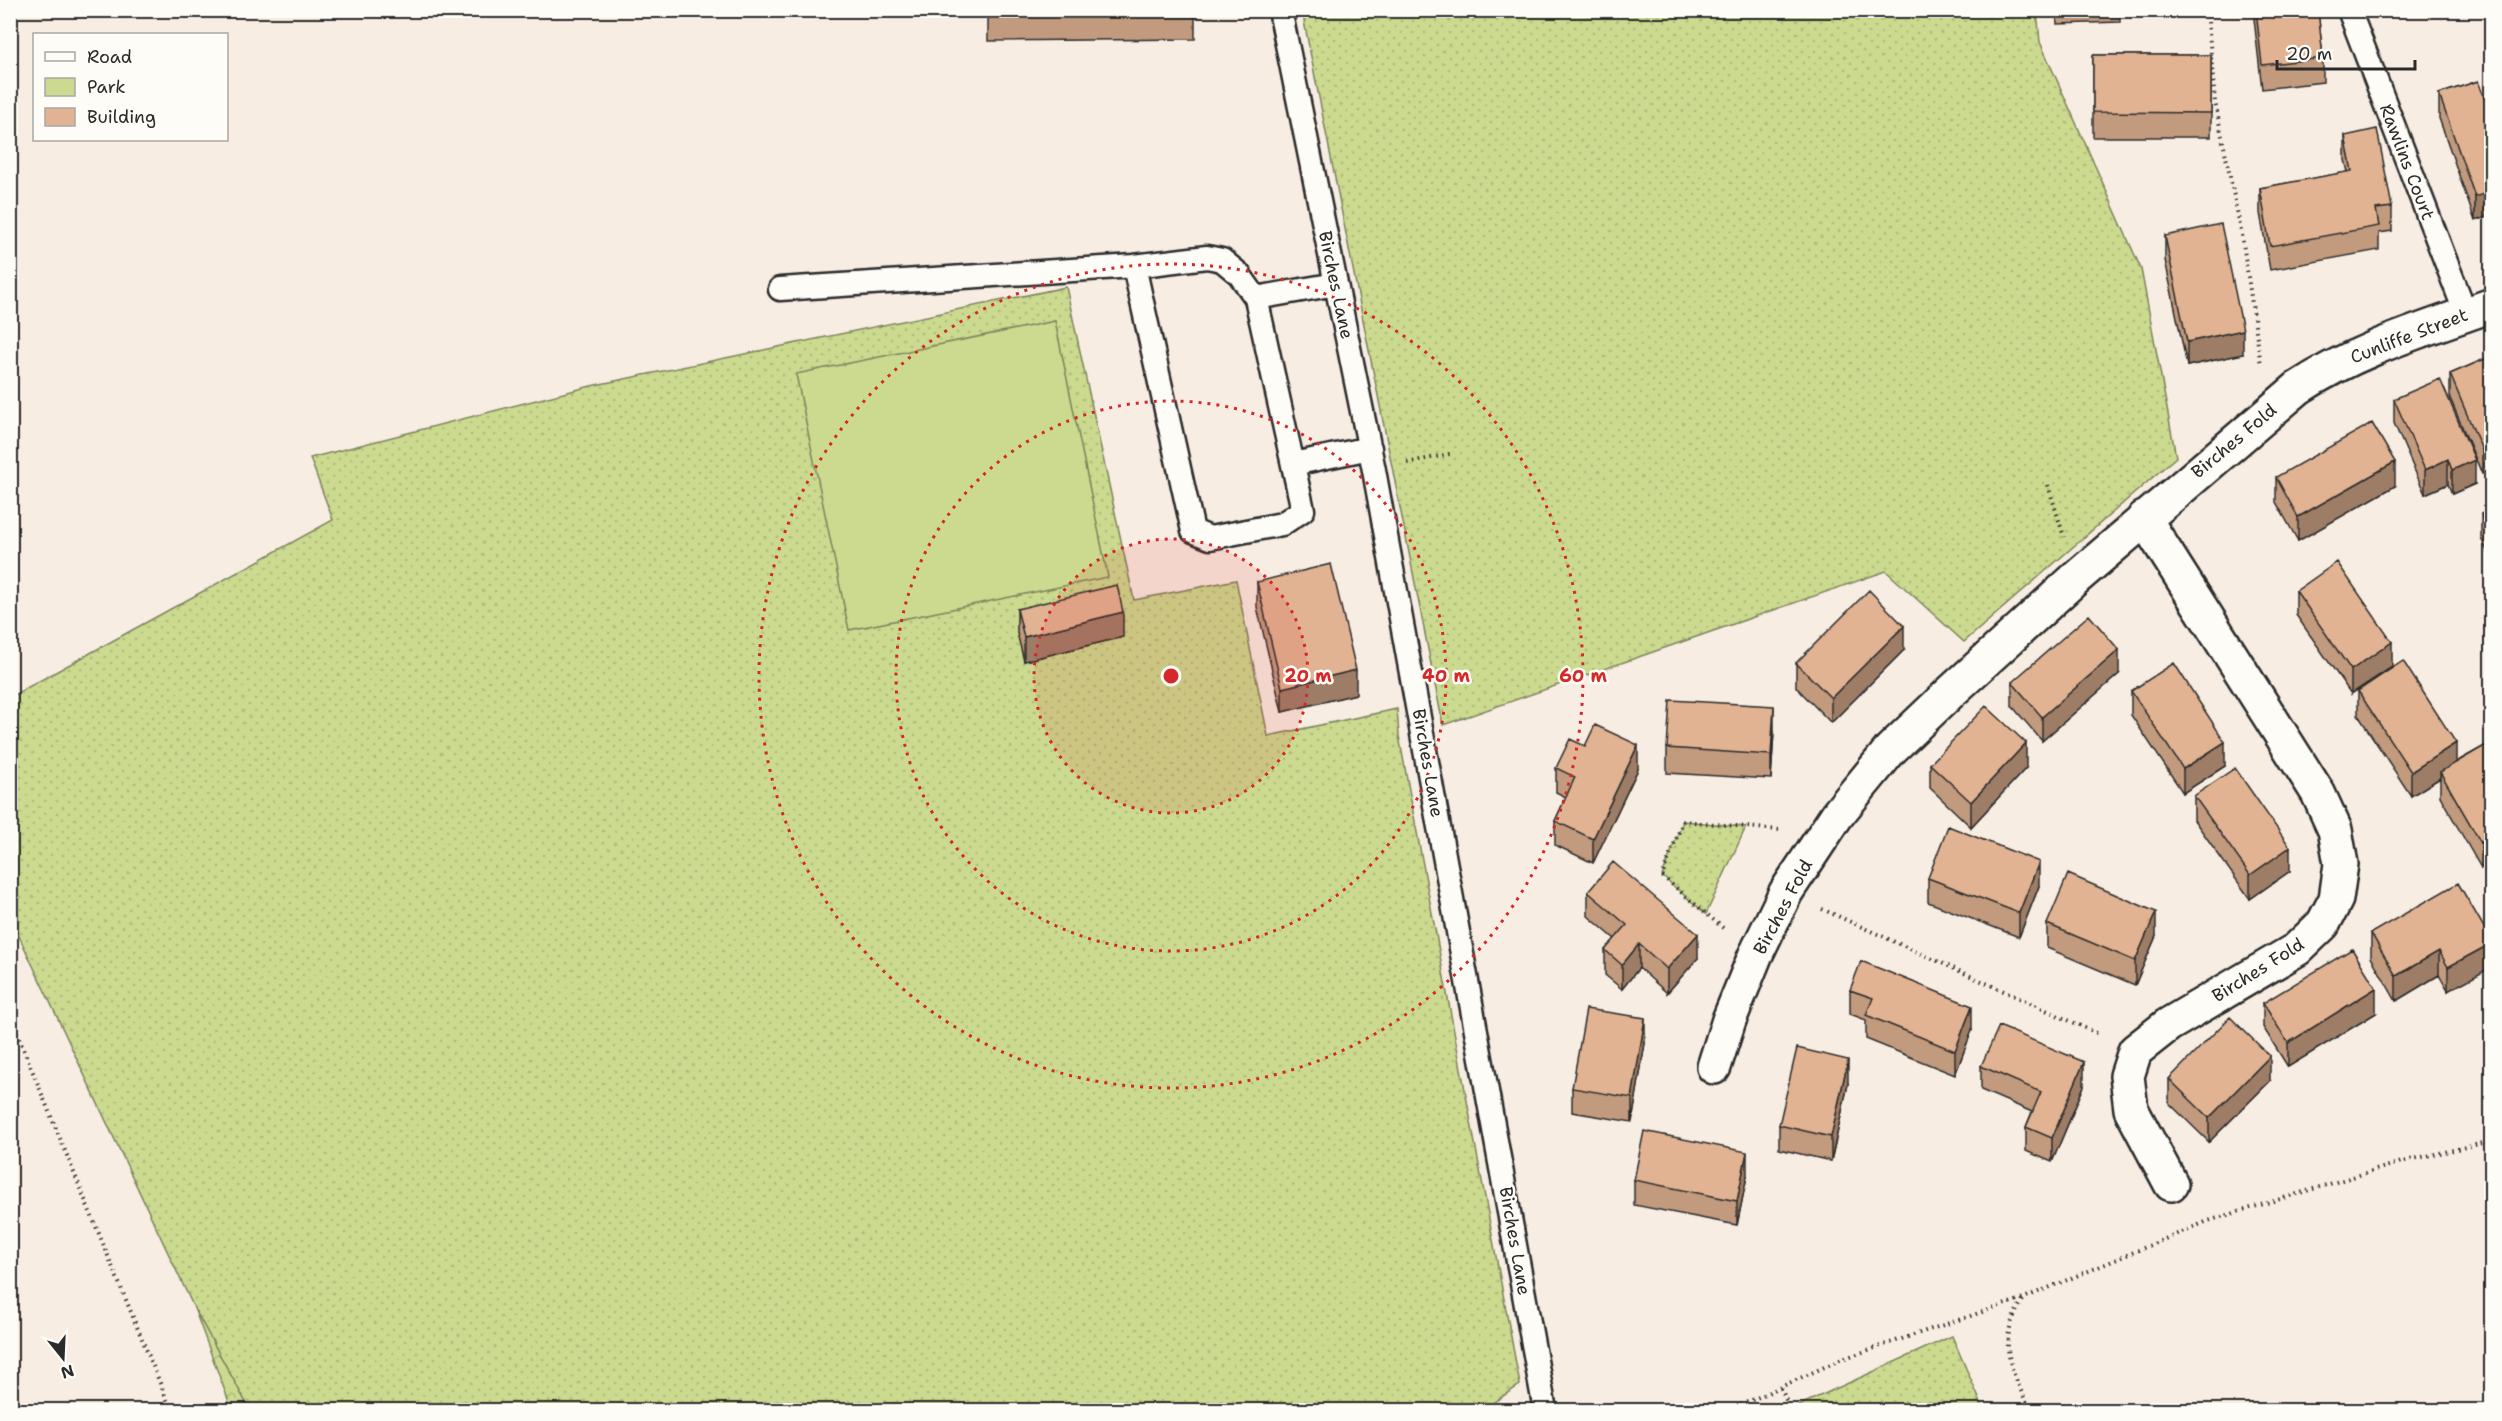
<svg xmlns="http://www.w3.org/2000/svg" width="2502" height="1421" viewBox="0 0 2502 1421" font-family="'Shantell Sans',sans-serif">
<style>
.green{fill:url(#green-dots);stroke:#7b825c;stroke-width:1.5}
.forest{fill:url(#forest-crowns);stroke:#7b825c;stroke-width:1.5}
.pitch{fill:#cbda8e;stroke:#7b825c;stroke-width:1.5}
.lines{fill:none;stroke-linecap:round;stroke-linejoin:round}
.service-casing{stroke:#2b2b2b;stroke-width:27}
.minor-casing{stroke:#2b2b2b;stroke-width:38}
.path{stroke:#2b2b2b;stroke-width:4;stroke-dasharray:1.5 4.5;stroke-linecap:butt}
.service{stroke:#fdfcf7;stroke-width:22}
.minor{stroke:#fdfcf7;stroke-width:33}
.wall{fill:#c29a7e;stroke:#2b2b2b;stroke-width:1.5}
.shaded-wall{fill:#9e7d66;stroke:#2b2b2b;stroke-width:1.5}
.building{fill:#e1b392;stroke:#2b2b2b;stroke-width:1.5}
.ring{fill:none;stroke:#d62828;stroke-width:3;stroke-dasharray:3 6}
.labels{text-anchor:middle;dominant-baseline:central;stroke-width:5;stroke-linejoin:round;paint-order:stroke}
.street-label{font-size:18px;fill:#2b2b2b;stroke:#fdfcf7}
.centre{fill:#d62828;stroke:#fdfcf7;stroke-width:3}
.ring-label{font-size:18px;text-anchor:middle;font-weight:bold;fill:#d62828;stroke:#fdfcf7;stroke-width:5;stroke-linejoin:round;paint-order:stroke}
</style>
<defs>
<pattern id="green-dots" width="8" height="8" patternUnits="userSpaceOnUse" patternTransform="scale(1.5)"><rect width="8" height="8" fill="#cbda8e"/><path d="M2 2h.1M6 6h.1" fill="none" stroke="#aebb7b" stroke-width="1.8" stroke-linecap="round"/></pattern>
<pattern id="forest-crowns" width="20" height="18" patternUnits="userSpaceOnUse" patternTransform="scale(1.5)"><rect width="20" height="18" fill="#cbda8e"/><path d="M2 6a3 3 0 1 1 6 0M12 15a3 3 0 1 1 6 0" fill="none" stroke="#aebb7b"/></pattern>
</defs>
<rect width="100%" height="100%" fill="#f7ede3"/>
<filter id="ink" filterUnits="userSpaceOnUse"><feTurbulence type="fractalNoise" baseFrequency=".0167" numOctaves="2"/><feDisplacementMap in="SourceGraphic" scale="12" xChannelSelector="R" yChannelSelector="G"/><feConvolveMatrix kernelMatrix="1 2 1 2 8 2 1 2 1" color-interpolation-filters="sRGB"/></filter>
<g filter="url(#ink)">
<path class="green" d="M1302,11h735l3,31 101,227 35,188 -212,185 -78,-71 -443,154z
M1066,287l68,313 102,-20 32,156 129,-27 2,27 121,649 -38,25h-1232l-56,-102 -183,-389 -1,-222 323,-177 -23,-62 281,-72z
M1683,821l63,6 -40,87 -44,-38z
M1952,1336l32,74h-195z"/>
<path class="forest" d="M194,1308l56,102h-18z"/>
<path class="pitch" d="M1055,321l53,256 -259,53 -53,-256z"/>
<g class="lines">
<defs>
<path id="service" d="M1280,10l94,460 171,940
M2349,10l117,304
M780,289l354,-23 73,-9 15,3 17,14 17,24 47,212 -21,14 -72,14 -17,-7 -59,-265
M1256,298l80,-14
M1293,464l77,-16"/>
<path id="minor" d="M2144,518l174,275 17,37 6,34 -5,35 -13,25 -26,25 -129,76 -33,26 -8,25 4,33 40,75
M1714,1067l15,-47 26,-64 31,-64 51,-77 54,-66 61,-58 124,-113 222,-190c59,-39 128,-59 194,-83"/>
</defs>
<use href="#service" class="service-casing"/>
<use href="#minor" class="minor-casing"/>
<path class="path" d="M2207,10l8,92 27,134 19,129
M1407,463l47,-10
M2048,485l16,52
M1822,909l277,125
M1723,928l-61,-52 21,-55 96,9
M10,1016l161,394
M2023,1300c-28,42 -12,69 7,110
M1781,1388l9,22
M1730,1410l112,-51 182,-61 184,-77 197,-60 87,-20"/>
<use href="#service" class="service"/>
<use href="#minor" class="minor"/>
</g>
<path class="wall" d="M988,10h207v29l-207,2z
M2056,10h64v12l-63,2z
M2253,10h65l5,48v24l-61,7z
M2093,55h118v82h-118z
M2478,81l-3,140 -36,-103v-24z
M2345,136l47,71v24l-13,2v17l-109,20 -10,-57v-25l88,-16 -3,-12z
M2165,236l78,118 -56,12 -22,-106z
M2492,356l-10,118 -32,-76v-24z
M2394,399l81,85 -23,10 -4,-10 -23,10 -31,-71z
M2276,477l119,9 -97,55 -22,-39z
M2492,509v53l-11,-24v-24z
M1257,582l99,112 -74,18 -25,-105z
M2296,591l96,76 -41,27 -55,-79z
M1017,609l106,28 -99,24 -7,-28z
M1904,650l-73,73 -35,-36v-24z
M2119,674l-77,67 -30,-35v-24z
M2131,691l94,75 -42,27 -52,-78z
M2358,691l98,71 32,-18 -7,124 -41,-72v-18l-29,18 -53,-81z
M1774,731l-3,48 -104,-6v-25z
M1930,764l96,4 -55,59 -41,-39z
M1556,768l82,1 -45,94 -38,-18v-24l11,-24 -10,-5z
M2194,796l96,75 -40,28 -56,-79z
M1928,878l111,8 -20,51 -91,-35z
M1588,892l110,66 -31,35 -28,-25 -17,21 -17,-14v-25l10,-11 -27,-23z
M2047,924l109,12 -21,49 -88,-37z
M2371,933l121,8 -44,50 -9,-16 -43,26 -25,-44z
M1850,990l122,40 -17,45 -89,-36v-19l-16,-6z
M2263,1003l113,10 -88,54 -25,-40z
M1645,1043l-13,79 -60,-10v-24z
M1981,1066l103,20 -32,76 -26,-11v-24l6,-15 -51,-22z
M2169,1079l101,2 -61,61 -40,-39z
M1848,1084l-17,77 -52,-12v-24z
M1747,1176l-10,49 -103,-20v-25z"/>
<path class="shaded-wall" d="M2492,191v24l-17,6v-24z
M2243,330v24l-56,12v-24z
M2492,446v24l-10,4v-24z
M2448,459v25l-23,10v-24z
M2475,460v24l-23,10v-24z
M2395,462v24l-97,55v-24z
M1123,612v25l-99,24v-24z
M1904,626v24l-73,73v-25z
M2392,642v25l-41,27v-24z
M2119,650v24l-77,67v-24z
M1356,670v24l-74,18v-24z
M1774,706v25l-3,48v-24z
M2225,742v24l-42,27v-24z
M2026,743v25l-55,59v-25z
M2456,743v24l-16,5v6l-29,18v-24z
M1638,745v24l-45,94v-24z
M2492,837v24l-11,7v-25z
M2290,847v24l-40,28v-24z
M2039,862v24l-20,51v-24z
M2156,912v24l-21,49v-24z
M1698,934v24l-31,35v-24z
M2492,943v24l-44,24v-24z
M1639,944v24l-17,21v-24z
M2439,951v24l-43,26v-25z
M2376,988v25l-88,54v-24z
M1972,1006v24l-17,45v-24z
M1645,1018v25l-13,79v-24z
M2270,1056v25l-61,61v-24z
M1848,1060v24l-17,77v-24z
M2084,1062v24l-32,76v-24z
M1747,1152v24l-10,49v-24z"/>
<path class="building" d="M2256,10h62l5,48 -61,7z
M2093,55h118v58l-118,-1z
M2478,81l14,38v72l-17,6 -36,-103z
M2377,129l15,78 -16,2 3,17 -109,20 -10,-58 92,-17 -7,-35z
M2221,224l22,106 -56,12 -22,-106z
M2492,356v90l-10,4 -32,-76z
M2440,379l35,81 -23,10 -4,-11 -23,11 -31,-71z
M2372,423l23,39 -97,55 -22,-40z
M2492,509v29l-11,-24z
M2337,562l55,80 -41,28 -55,-79z
M1331,564l25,106 -74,18 -25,-106z
M1117,585l6,27 -99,25 -7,-28z
M1869,590l35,36 -73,72 -35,-35z
M2089,615l30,35 -77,67 -30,-35z
M2403,661l53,82 -45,29 -53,-81z
M2174,663l51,79 -42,27 -52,-78z
M1670,700l104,6 -3,49 -104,-7z
M1986,706l40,37 -55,59 -41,-38z
M1595,725l43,20 -45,94 -38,-18 20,-44 -19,-9 14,-29 15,7z
M2488,744l4,5v88l-11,6 -41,-71z
M2235,768l55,79 -40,28 -56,-79z
M1948,826l91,36 -20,51 -91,-35z
M1613,862l85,72 -31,35 -28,-25 -17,21 -17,-15 22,-25 -39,-33z
M2068,874l88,38 -21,49 -88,-37z
M2458,883l34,58v2l-44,24 -9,-16 -43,25 -25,-43z
M2352,949l24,39 -88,55 -25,-40z
M1861,961l111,45 -17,45 -89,-36 7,-17 -23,-8z
M1586,1009l59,9 -13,80 -60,-10z
M2230,1017l40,39 -61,62 -40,-39z
M1999,1026l85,36 -32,76 -26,-11 15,-35 -60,-26z
M1797,1048l51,12 -17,77 -52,-12z
M1644,1131l103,21 -10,49 -103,-21z"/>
</g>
<circle cx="1171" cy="676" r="137" fill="#d62828" fill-opacity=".12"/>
<g class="ring">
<circle cx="1171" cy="676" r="137"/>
<circle cx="1171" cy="676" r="275"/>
<circle cx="1171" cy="676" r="412"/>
</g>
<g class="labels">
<g class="street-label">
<text transform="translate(2407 162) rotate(69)">Rawlins Court</text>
<text transform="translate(1336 285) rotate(78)">Birches Lane</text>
<text transform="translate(2409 336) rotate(-21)">Cunliffe Street</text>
<text transform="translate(2234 441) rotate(-40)">Birches Fold</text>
<text transform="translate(1428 763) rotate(80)">Birches Lane</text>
<text transform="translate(1783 907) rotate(-62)">Birches Fold</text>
<text transform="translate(2258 970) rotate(-32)">Birches Fold</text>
<text transform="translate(1515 1241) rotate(80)">Birches Lane</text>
</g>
</g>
<circle cx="1171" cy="676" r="9" class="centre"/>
<g class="ring-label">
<text x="1308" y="682">20 m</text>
<text x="1446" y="682">40 m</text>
<text x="1583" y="682">60 m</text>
</g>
<rect width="2502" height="1421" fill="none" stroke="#fdfcf7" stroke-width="36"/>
<rect x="18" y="18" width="2466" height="1385" fill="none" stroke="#2b2b2b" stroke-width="2" filter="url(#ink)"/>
<rect x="33" y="33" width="195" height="108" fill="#fdfcf7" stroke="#a9a8a5" stroke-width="1.5"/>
<rect x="45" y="52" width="30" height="9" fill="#fdfcf7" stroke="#a9a8a5" stroke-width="1.5"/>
<text x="87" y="63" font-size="18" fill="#2b2b2b">Road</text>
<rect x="45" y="78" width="30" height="18" fill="#cbda8e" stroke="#a9a8a5" stroke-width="1.5"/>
<text x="87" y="93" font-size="18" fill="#2b2b2b">Park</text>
<rect x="45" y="108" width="30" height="18" fill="#e1b392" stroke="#a9a8a5" stroke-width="1.5"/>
<text x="87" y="123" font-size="18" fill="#2b2b2b">Building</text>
<g transform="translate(63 1358) rotate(162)" stroke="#fdfcf7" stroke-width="4.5" paint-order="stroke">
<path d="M0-4.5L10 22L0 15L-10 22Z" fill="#2b2b2b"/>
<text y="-9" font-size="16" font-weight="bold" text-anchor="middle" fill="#2b2b2b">N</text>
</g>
<path d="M2277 60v9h138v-9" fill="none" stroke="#2b2b2b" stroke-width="3"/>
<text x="2286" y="60" font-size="18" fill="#2b2b2b" stroke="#fdfcf7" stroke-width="4.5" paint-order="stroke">20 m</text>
</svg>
